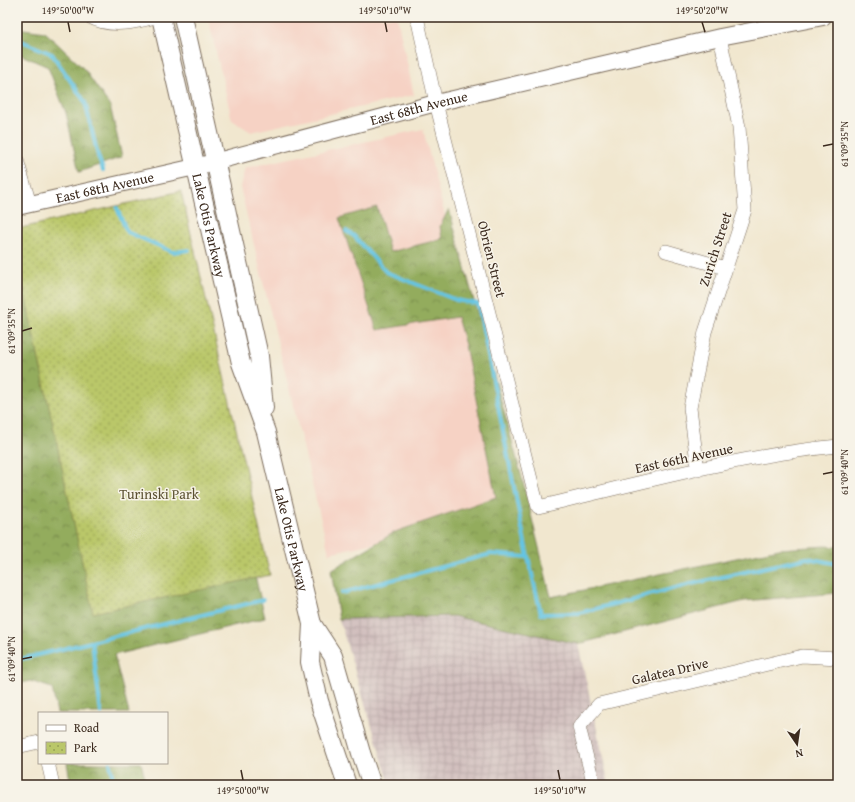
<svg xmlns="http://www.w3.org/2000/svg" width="855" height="802" viewBox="0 0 855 802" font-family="'Gentium Book Plus',serif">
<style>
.built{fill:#f6d2c4}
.industrial{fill:url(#industrial-grid)}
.forest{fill:url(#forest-crowns);stroke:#676b3e}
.park{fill:url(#park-dots);stroke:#7a7844}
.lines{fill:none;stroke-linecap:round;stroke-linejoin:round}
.stream{stroke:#65c5e3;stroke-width:4}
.minor-casing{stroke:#7b6c5c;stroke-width:14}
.tertiary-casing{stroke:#7b6c5c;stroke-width:18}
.secondary-casing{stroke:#7b6c5c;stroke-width:20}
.minor{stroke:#fff;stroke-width:13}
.tertiary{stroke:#fff;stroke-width:16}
.secondary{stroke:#fff;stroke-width:18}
.ticks{fill:none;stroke:#3b2a1e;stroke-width:1.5}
.labels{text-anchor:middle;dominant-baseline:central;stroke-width:3;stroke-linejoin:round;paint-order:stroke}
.street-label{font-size:14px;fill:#3b2a1e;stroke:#f7f3e8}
.park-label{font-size:14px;fill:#5b5131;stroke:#f7f3e8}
.neatline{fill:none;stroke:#3b2a1e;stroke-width:1.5}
.ticks-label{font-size:10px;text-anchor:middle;fill:#3b2a1e}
</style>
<defs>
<pattern id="industrial-grid" width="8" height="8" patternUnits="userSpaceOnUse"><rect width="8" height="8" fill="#d1bfbe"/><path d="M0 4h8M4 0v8" fill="none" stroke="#b4a4a3"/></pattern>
<pattern id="forest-crowns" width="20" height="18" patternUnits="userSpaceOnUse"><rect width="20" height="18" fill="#93ac5d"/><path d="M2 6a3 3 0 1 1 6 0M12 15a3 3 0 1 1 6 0" fill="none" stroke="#798c4c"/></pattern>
<pattern id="park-dots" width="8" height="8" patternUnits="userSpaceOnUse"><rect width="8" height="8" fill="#bac769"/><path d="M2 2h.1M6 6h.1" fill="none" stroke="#98a256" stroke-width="1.8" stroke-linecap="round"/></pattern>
</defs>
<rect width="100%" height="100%" fill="#f7f3e8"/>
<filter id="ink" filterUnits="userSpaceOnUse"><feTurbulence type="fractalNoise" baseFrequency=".025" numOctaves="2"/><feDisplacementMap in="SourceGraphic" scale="8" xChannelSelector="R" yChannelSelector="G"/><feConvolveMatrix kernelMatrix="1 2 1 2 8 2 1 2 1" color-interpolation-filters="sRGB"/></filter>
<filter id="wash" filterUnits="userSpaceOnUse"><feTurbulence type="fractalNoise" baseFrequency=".012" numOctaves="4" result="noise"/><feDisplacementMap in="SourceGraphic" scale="16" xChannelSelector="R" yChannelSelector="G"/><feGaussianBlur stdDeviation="0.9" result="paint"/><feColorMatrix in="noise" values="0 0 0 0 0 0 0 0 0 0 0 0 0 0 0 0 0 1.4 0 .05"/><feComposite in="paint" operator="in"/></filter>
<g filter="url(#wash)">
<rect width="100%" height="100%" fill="#f1e7cf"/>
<path class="built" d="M208,17h189l17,78 -163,37 -19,-12z
M423,129l96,381 -190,43 -89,-366 5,-19z"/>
<path class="industrial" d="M453,616l125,28 31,141h-219l-51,-166z"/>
<path class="forest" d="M17,28l28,4 39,37 26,37 12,51 -43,15 -13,-59 -18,-46 -31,-14z
M167,202l98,416 -151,37 15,58h-72l-5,-25 -22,-7 -13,3v-445z
M377,207l13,45 52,-13 -2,-13 9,-17 73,269 29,119 228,-48 47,-3 12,1v46l-94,8 -166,43 -125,-28 -114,3 -8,-49 64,-38 101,-35 -31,-152 -8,-28 -80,13 -38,-112z
M67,763h74l6,22h-76z"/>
<path class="park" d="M181,191l89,384 -177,38 -76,-356v-28z"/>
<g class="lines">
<path class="stream" d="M17,39l35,15 33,48 13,54 5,14
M117,208l10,24 46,20 16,-2
M346,231l8,5 32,36 70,28 22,4 47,239 16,71 38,-1 112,-29 116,-26 31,6
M342,593l149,-39 37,3
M92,642l9,71
M17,660l246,-60
M110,763l4,22"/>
</g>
</g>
<g filter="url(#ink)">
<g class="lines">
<defs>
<path id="minor" d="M90,17c20,11 44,6 65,0
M417,17l19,86 102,404c99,-23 199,-51 300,-61
M17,160l13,44
M666,251l60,17
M698,470l-8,-62 15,-76 40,-122 -6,-83 -19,-90
M17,747l22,-5
M48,763l5,22
M594,785l-15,-58 20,-23 203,-48 36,2"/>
<g id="tertiary">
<path id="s1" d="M17,207l178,-40 241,-64 284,-66 103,-20"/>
</g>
<g id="secondary">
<path id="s2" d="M161,17l80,346 25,69 46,192 -2,38 9,39 28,84"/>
<path d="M183,17l76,339 5,52"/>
<path d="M312,624l21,32 28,97 11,32"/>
</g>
</defs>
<use href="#minor" class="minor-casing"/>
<use href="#tertiary" class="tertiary-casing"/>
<use href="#secondary" class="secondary-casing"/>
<use href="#minor" class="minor"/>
<use href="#tertiary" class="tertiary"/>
<use href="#secondary" class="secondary"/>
</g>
</g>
<path class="ticks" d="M68,22l2,10M385,22l2,10M702,22l3,10M823,146l10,-2M22,331l10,-3M823,474l10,-2M22,659l10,-2M241,770l2,10M558,770l2,10"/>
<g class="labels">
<g class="street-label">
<text stroke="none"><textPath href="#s1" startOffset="414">East 68th Avenue</textPath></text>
<text stroke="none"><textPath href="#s1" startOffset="90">East 68th Avenue</textPath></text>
<text stroke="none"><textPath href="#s2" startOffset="214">Lake Otis Parkway</textPath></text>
<text transform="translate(715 249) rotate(-72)">Zurich Street</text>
<text transform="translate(492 259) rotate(76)">Obrien Street</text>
<text transform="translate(684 458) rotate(-12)">East 66th Avenue</text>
<text stroke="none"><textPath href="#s2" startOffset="539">Lake Otis Parkway</textPath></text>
<text transform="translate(670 671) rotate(-13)">Galatea Drive</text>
</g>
<g class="park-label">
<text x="159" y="494">Turinski Park</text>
</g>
</g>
<rect width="855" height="802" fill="none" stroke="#f7f3e8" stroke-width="44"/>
<rect x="38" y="712" width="130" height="52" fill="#f7f3e8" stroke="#aca397"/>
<rect x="46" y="725" width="20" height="6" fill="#ffffff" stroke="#aca397"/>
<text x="74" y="732" font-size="12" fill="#3b2a1e">Road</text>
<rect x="46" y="742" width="20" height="12" fill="url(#park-dots)" stroke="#aca397"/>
<text x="74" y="752" font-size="12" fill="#3b2a1e">Park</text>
<g transform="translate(797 744) rotate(167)" stroke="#f7f3e8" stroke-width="3" paint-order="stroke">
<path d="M0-3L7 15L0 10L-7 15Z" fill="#3b2a1e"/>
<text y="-6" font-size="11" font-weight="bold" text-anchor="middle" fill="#3b2a1e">N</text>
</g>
<rect x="22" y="22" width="811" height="758" class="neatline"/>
<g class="ticks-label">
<text x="68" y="14">149°50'00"W</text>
<text x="385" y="14">149°50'10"W</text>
<text x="702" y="14">149°50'20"W</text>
<text transform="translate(844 144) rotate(-90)" y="4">61°09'35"N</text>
<text transform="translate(11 331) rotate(-90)" y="4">61°09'35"N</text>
<text transform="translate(844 472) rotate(-90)" y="4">61°09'40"N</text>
<text transform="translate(11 659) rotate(-90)" y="4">61°09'40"N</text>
<text x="243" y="794">149°50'00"W</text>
<text x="560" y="794">149°50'10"W</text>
</g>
</svg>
